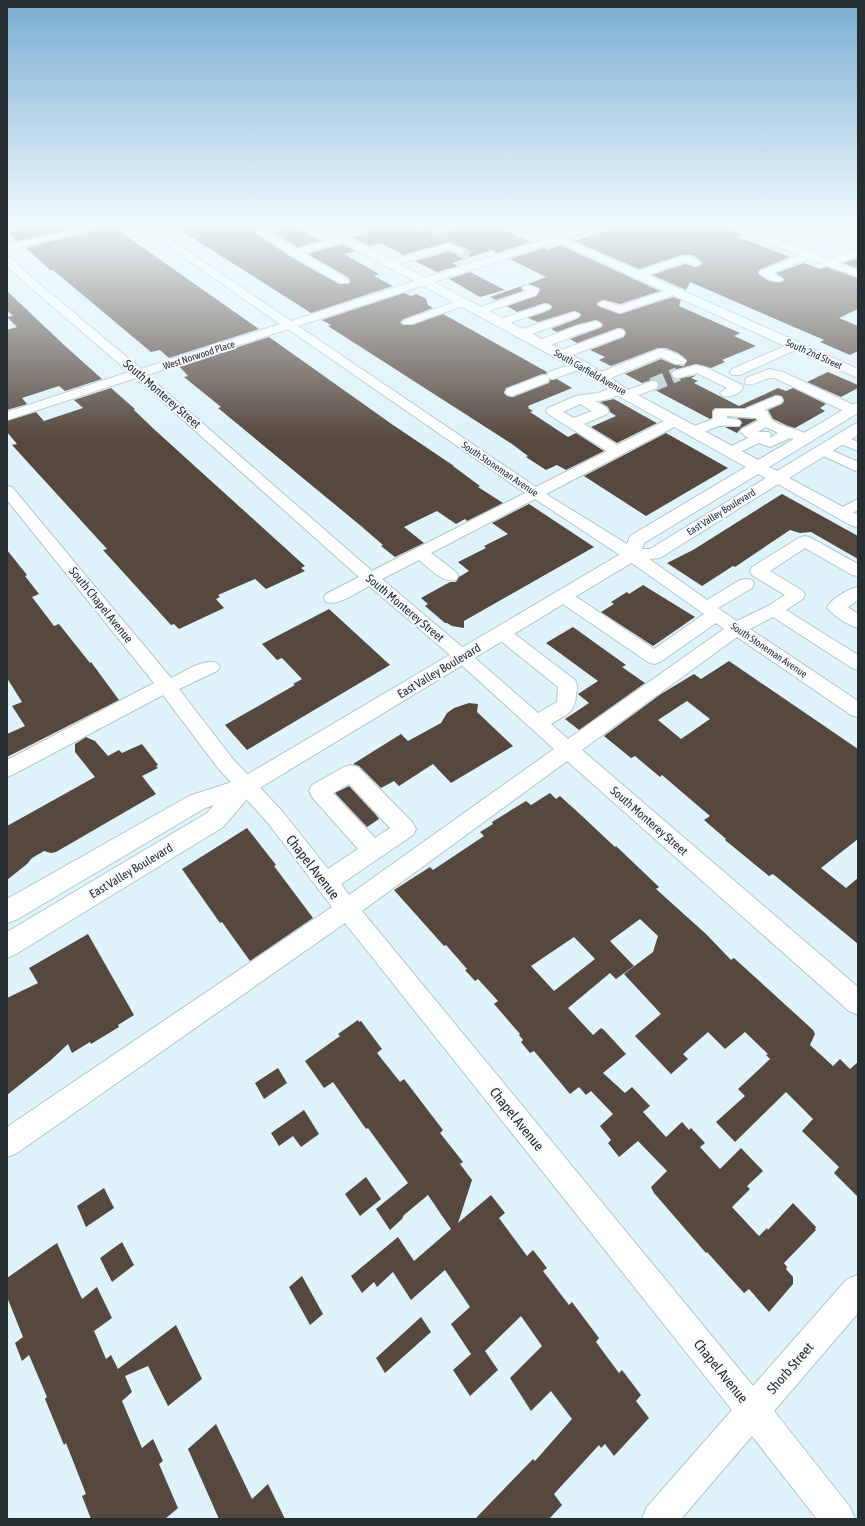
<svg xmlns="http://www.w3.org/2000/svg" width="865" height="1526" viewBox="0 0 865 1526" font-family="'Asap Condensed',sans-serif">
<style>
.building{fill:#56483f;fill-rule:evenodd}
.lines{fill:none;stroke-linecap:round;stroke-linejoin:round}
.minor-tunnel-far1{stroke:#b9ccd2;stroke-width:11;stroke-dasharray:11 5.5;stroke-linecap:butt}
.minor-tunnel{stroke:#b9ccd2;stroke-width:14;stroke-dasharray:14 7;stroke-linecap:butt}
.minor-casing{stroke:#b2c6cd;stroke-width:2}
.major-casing{stroke:#b2c6cd;stroke-width:2}
.minor{fill:#fff;fill-rule:evenodd}
.major{fill:#fff;fill-rule:evenodd}
.labels{text-anchor:middle;dominant-baseline:central;stroke-width:4;stroke-linejoin:round;paint-order:stroke}
.far-street-label{font-size:10px;fill:#272e31;stroke:#f8fcfe}
.street-label{font-size:12px;fill:#272e31;stroke:#f8fcfe}
.near-street-label{font-size:14px;fill:#272e31;stroke:#f8fcfe}
</style>
<rect width="100%" height="100%" fill="#def3fa"/>
<path class="building" d="M17,226h62l-62,15 -9,-8 14,-3z
M102,226h10l147,103 -90,29 -9,-8 -9,2 -98,-82h-3l-24,-22 73,-19z
M174,226h92l-10,3 -2,3 35,24 50,28h9l2,-2 -1,-4 -41,-24 34,-10 13,7 -11,3 35,20 -5,2 19,10 -82,27z
M288,226h6l27,15 -24,6 -24,-14 12,-4z
M361,226h44l11,5 11,-3 11,6 26,-8h32l35,16 -34,11 -5,-3 -40,13 6,3 -21,6 -22,-11 33,-9 12,3 5,-4 -1,-3 -15,-6 -46,13 -22,-12 -11,3 -18,-9 19,-6z
M619,226h108l2,3 14,6 -5,2 52,20 -31,13 -1,4 11,7 13,1 2,-3 -8,-6 28,-10 16,6 6,-2 32,11v31l-19,9 19,8v25l-8,4 -30,-13 4,-2 -134,-58 -4,8 -34,-15 33,-11 10,3 5,-1 2,-4 -9,-7h-12l-42,14 -65,-28z
M560,245l100,46 -40,13 -16,-4 -4,1 -4,3 4,3 20,7 53,-17 8,3 -2,6 61,27 -6,3 22,10 -34,14 3,2 -14,6 -15,-4 -22,6 -3,5 3,3 4,1 19,-4 -6,3 7,3 -4,2 45,23 39,-18 8,3 7,-3 33,16 -6,4 5,3 -30,17 -7,-2 -15,-7 -5,-9 14,-6 2,-3 -2,-5 -6,-1 -31,13h-30l-3,3v7l-2,1 -55,-29 4,-5 -2,-4 -6,-1 -9,3 -17,-9 36,-15 14,6 9,1 3,-6 -9,-7 -12,-5h-8l-47,18 -12,-6 6,-3 -15,-7 34,-13 2,-5 -3,-3 -5,-1 -41,15 -7,-4 30,-11 3,-4 -7,-4 -20,5 -19,7 -6,-3 28,-11 2,-4 -7,-3 -36,11 -10,-4 22,-8 2,-3 -2,-3 -5,-1 -28,9 -10,-6 29,-10 4,-7 -12,-5 18,-7 -36,-18 34,-11 3,2z
M858,258v10l-15,-5z
M470,272l35,18 -25,7 -31,-18z
M527,284l-6,3 2,4 -27,9 -6,-3z
M7,291l57,54 38,34 -37,12 -6,-5 -37,12 5,6 -20,6v-80l10,-3 -10,-10 6,-1 -6,-6z
M404,293l7,3 6,-2 9,5 2,6 5,3 -29,11 -4,3 3,3h9l31,-11 104,58 -1,2h-4l-36,14 -2,5 3,3 6,1 36,-14 1,-3 7,-1 15,9 -44,18 1,1 -1,1 5,3 -3,1 35,23 3,2 8,-4 28,18 -38,19 -9,-5 -11,5 -20,-13 2,-1 -16,-12 -184,-118 3,-1 -9,-5z
M269,337l124,88 61,41h-1l27,20 -2,1 25,16 -36,18 -2,-2 -9,5 -19,-13 -33,16 20,16 -29,14 -14,-11 2,-1 -22,-19 -143,-118 3,-1 -37,-30 4,-1 -9,-10z
M828,372l30,13v3l-17,9 -34,-15z
M111,388l24,21 -1,1 22,21 149,135 -4,2 4,3 -39,18 -11,-10 -37,16 2,2 -4,2 8,9 -45,21 -5,-5 -3,1 -68,-75 4,-1 -95,-104 5,-1 -10,-12v-11l29,-9 8,9 39,-13 -9,-8z
M614,399l39,22 4,2 -40,20 -26,-16 25,-11 -6,-4 -2,-5 -8,-5z
M737,418l19,1v1l-15,8 -4,5 -12,-6h15l2,-5z
M666,433l62,35 -82,48 -62,-40z
M782,494l76,42v23l-47,-27 -11,1 -10,-3 -55,37 -2,-1 -31,20 -35,-23 26,-13z
M529,504l65,43 -130,74v7l-12,-2 -5,-3h-2l-20,-17 3,-2 -7,-6 29,-16h6l3,-5 10,-6 -11,-9 28,-14 -2,-2 24,-12 -16,-11z
M7,550l20,25 -2,1 14,18 -7,3 22,29 5,-2 31,39 1,-1 28,38 -112,57v-23l18,-8 -13,-20 10,-4 -15,-24z
M643,585l52,32 -42,29 -52,-34 13,-8 -3,-2 16,-10 2,2z
M329,609l61,56 -143,85 -22,-25 70,-40 -2,-1 9,-5 -20,-21 -5,2 -15,-16z
M573,627l53,38 -4,2 23,16 -66,47 -14,-11 24,-16 -11,-9 20,-13 -52,-38z
M729,661l129,88v90l-37,29 25,20 12,-10v66l-85,-70 -4,2 -44,-36 1,-1 -22,-19 6,-4 -48,-41 -2,2 -25,-21 -4,2 -27,-22 57,-42 33,-20 7,5zM687,701l23,18 -29,20 -23,-19z
M469,703l9,1 -1,8 36,34 -62,37 -18,-19 -34,22 -5,-5 -13,7 -22,-22 -6,-2 48,-30 7,7 33,-18 6,-10 7,-5z
M86,737l9,4 13,15 11,-6 3,3 20,-9 16,21 -2,1 2,2 -16,8 14,18 -100,58 -5,1 -7,-2 -12,7 -5,6 -20,16v-54l88,-49 -20,-25v-8z
M349,786l27,29 3,4 -12,8 -32,-34z
M550,793l6,6 4,-3 22,20 33,31 1,-1 43,41 -3,2 50,45 25,26 3,-2 79,72 2,4 -5,11 23,21 7,-7 10,10 8,-7v135l-24,-24 5,-6 -37,-36 11,-12 -27,-27 -51,50 -19,-20 29,-26 -7,-7 32,-30 -4,-4 2,-1 -23,-22 -20,17 -17,-17 -25,22 5,5 -17,15 -36,-38 26,-22 -37,-40 29,-22 5,-16 -18,-17 -30,22 24,25 -18,13 -6,-6 -42,35 25,27 8,-7 3,2 22,24 -23,19 22,20 7,-6 18,19 -7,6 23,25 16,-15 7,8 2,-2 14,15 -5,4 20,22 21,-21 22,23 -16,15 3,3 -18,18 25,27 2,2 8,-8 1,2 25,-27 23,24 -1,2 1,1 -32,33 3,4 -1,2 7,8v7l-24,28 -20,-23 -5,4 -37,-41 -1,1 -52,-60 -3,-6 16,-16 -29,-30 -19,16 -11,-14 3,-3 -11,-14 13,-12 -22,-23 -5,4 -7,-8 -9,7 -36,-43 -4,2 -9,-11 2,-2 -4,-5 1,-1 -26,-30 4,-3 -20,-22 -3,2 -10,-11 2,-1 -21,-24 -2,1 -50,-56 36,-23 3,3 51,-34 -4,-4 13,-8 -1,-2 34,-21 5,4zM574,937l21,22 -41,32 -23,-25z
M247,828l29,37 -2,1 39,52 -63,43 -28,-39 -2,1 -38,-54z
M88,934l46,81 -16,10 1,2 -28,17 -1,-2 -18,11 -4,-9 -17,16 -44,35v-97l31,-15 -9,-15z
M358,1020l1,2 2,-1 21,28 -5,4 23,29 4,-3 39,51 -3,3 23,29 -3,2 12,16 -14,43 33,-28 14,18 -6,5 28,38 6,-6 14,18 -4,3 26,34 3,-3 27,36 -3,4 23,31 3,-3 19,25 -5,6 13,17 -35,38 -9,-12 -4,4 -2,-3 -45,49 8,11 -13,14h-74l58,-60 2,2 37,-42 -21,-28 -20,20 -21,-33 32,-32 -21,-30 -36,35 13,19 -28,26 -17,-26 18,-16 -20,-30 19,-17 -25,-37 -34,30 -18,-28 -16,15 -3,-5 -12,11 -11,-17 47,-39 16,24 37,-32 -23,-34 -24,20 -2,4 -12,11 -14,-21 32,-26 -40,-55 -2,1 -33,-47 -9,6 -19,-27 35,-25 -2,-2z
M278,1068l9,15 -23,16 -9,-16z
M304,1110l15,24 -18,13 -8,-11 -14,10 -8,-13z
M366,1177l15,22 -21,17 -15,-22z
M104,1188l10,20 -28,19 -9,-21z
M122,1242l12,23 -22,17 -12,-24z
M57,1243l25,56 15,-12 15,31 -18,13 12,28 5,-4 7,14 58,-44 26,54 -34,27 -20,-40 -23,10 7,16 -10,9 20,47 11,-9 10,22 -4,3 19,44 -13,11h-74l-9,-23 4,-2 -20,-51 -2,2 -19,-46 2,-2 -18,-42 -7,6 -7,-18 8,-6 -16,-40v-19z
M302,1276l21,38 -13,11 -21,-38z
M421,1317l10,15 -46,41 -9,-15z
M216,1424l36,75 16,-15 17,35h-66l-31,-70z"/>
<g class="lines">
<path class="minor-tunnel-far1" d="M459,251l12,6
M676,375l2,-1"/>
<path class="minor-tunnel" d="M652,385l26,-11"/>
<defs>
<path id="minor" d="M85,226h16l-2,2 -92,23v-6z
M139,226h11l141,95 257,-83 -21,-10 -2,-2h13l20,9 28,-9h15l-2,2 -32,11 72,32 42,-15c7,-2 16,2 20,7l-1,2 -4,1 -11,-4 -37,13 210,94v9l-63,-28 -55,25h-8l-2,-3 2,-3 53,-23 -112,-51 -53,18 -20,-7 -2,-2 2,-2 4,-1 16,5 44,-15 -107,-49 -259,84 238,161 71,-36 -59,-37 -2,-3 2,-3 28,-12 22,-3 20,-7 5,1 1,3c-5,7 -20,11 -29,11l12,7 2,3 -2,3 -23,10 33,21 53,-27h10l2,3 -2,3 -134,70 92,57 69,49 33,-20 6,-1 6,1 2,4 -2,4 -34,20 19,13 31,-15 17,-11 -33,-20 -2,-4 2,-4 47,-29 6,-2 6,2 47,26v12l-6,-1 -47,-27 -35,23 33,20 2,4 -2,4 -17,11 72,45v15l-6,-2 -79,-51 -23,12 108,72v16l-7,-2 -114,-78 -155,113 276,237v28l-9,-4 -282,-250 -205,150 391,475 94,-107 11,-4v38l-84,98 76,96 5,12h-38l-65,-83 -71,83h-39l5,-12 85,-97 -387,-487 -328,230 -10,4v-30l325,-220 -64,-84 -50,-55 -55,-73 -149,79 -7,3v-17l147,-77 -147,-183v-14l5,1 159,191c13,-6 32,-20 46,-15l3,4 -3,4 -38,18 53,69 50,53 46,58 30,-20 -46,-52 -3,-6 3,-6 32,-18 7,-2 7,2 55,56 3,6 -3,6 -72,49 8,11 205,-146 -98,-89 -87,-74c-12,6 -29,20 -43,16l-2,-4 2,-4 33,-17 -223,-199 -129,42v-8l122,-40 -106,-91 -16,-15v-9l4,1 20,19 110,92 139,-45zM288,329l237,164 -153,78 -225,-196zM580,404l12,7 -18,7 -11,-6zM535,499l91,60 78,55 -50,35 -85,-57 -6,-1 -6,1 -2,4 2,4 91,62 6,2 6,-2 56,-39 8,6 -156,110 -17,-15c14,-9 24,-10 25,-29 1,-6 2,-9 -1,-15l-67,-51 -6,-2 -6,2 -3,4 3,4 62,50 -1,15 -19,11 -70,-61 -86,-73 37,-19c10,8 23,23 37,20l2,-4 -2,-4 -25,-19zM349,784l41,44 -15,10 -42,-45z
M271,226h16l-2,2 -16,5 28,16 46,-13 4,1 1,2 -1,2 -43,12 44,26 1,2 -1,2h-8l-50,-28 -35,-23 1,-2z
M728,226h14l88,33 28,-10v7l-19,7 19,7v7l-49,-18 -36,14 10,6 -1,2c-7,2 -19,-3 -23,-8l1,-2 40,-16 -70,-27z
M449,243l14,6 1,2 -5,3 -11,-4 -58,16 -5,-3 1,-2z
M528,285l9,3 2,2 -3,5 -53,18h-8l-2,-2 2,-2 51,-18 -4,-3z
M464,299l4,1 2,2 -2,2 -56,20h-8l-2,-2 2,-2z
M545,304l4,1 2,2 -2,2 -48,17 -4,-2 -2,-2 2,-2z
M574,312l4,1 2,2 -2,2 -54,20h-8l-2,-3 2,-3z
M596,321l4,2 2,2 -2,2 -16,5 -39,15h-8l-2,-3 2,-3 39,-15z
M619,329l4,1 2,3 -2,3 -59,22h-8l-2,-3 2,-3z
M659,349c8,0 22,5 27,12l-2,3h-8l-15,-7 -55,23h-10l-1,-3 1,-3z
M580,361l4,1 2,3 -2,3 -31,11 -4,-1 -2,-3 2,-3z
M696,365l9,2 37,18 1,3c-4,6 -13,10 -21,8l-2,-3 7,-5 -30,-15 -19,5 -4,-1 -2,-3 2,-3z
M769,369l14,3 75,35v5l-5,2 -5,-1 -73,-35c-10,-2 -18,8 -29,6l-1,-3 1,-3z
M543,375l5,1 1,3 -1,3 -36,14 -5,-1 -2,-3 2,-3z
M652,381l5,1 1,3 -1,3 -29,11 -5,-1 -2,-3 2,-3z
M776,396l5,1 2,3 -2,3 -17,7 3,1c1,2 3,7 5,9 8,7 36,11 41,18l-2,3 -5,1 -16,-4 -20,9 -11,-4 -28,13 -5,-1 -2,-3 2,-3 22,-11 -8,-6 2,-3 16,-8 -1,-3 -30,-2v2l12,2 2,3 -2,3c-7,1 -13,-2 -19,0 -11,2 -20,11 -31,8l-2,-3 2,-3 24,-9v-7l2,-3h30zM766,427l12,6 -8,5 1,-3 -2,-3h-11z
M841,435l17,7v9l-22,-9 -2,-3 2,-3z
M822,446l36,16v10l-41,-19 -2,-3 2,-3z
M858,499v11l-11,6 -5,2 -5,-2 -3,-3 3,-3z
M858,587v13l-10,7 10,7v14c-10,-3 -25,-12 -31,-21 6,-9 21,-18 31,-20z"/>
<path id="major" d="M315,226h13l257,136 21,12 17,13 135,73 95,-56 5,-1v10l-89,54 8,4 76,-46 5,-2v12l-69,43 69,37v12l-6,-1 -74,-42 -118,74 -24,2 -383,232 -30,35 -207,127 -9,4v-26l200,-119 7,-8 -9,3 -189,112 -9,3v-24l182,-103 49,-16 386,-228 6,-16 116,-69 -133,-74 -17,-13 -21,-12 -259,-140zM758,474l8,4 -116,71h-8l2,-6z"/>
</defs>
<use href="#minor" class="minor-casing"/>
<use href="#major" class="major-casing"/>
<use href="#minor" class="minor"/>
<use href="#major" class="major"/>
</g>
<linearGradient id="sky" x2="0" y2="1"><stop stop-color="#79add2"/><stop offset="0.51" stop-color="#f0fafd"/><stop offset="1" stop-color="#f0fafd" stop-opacity="0"/></linearGradient>
<rect width="865" height="439" fill="url(#sky)"/>
<g class="labels">
<g class="far-street-label">
<text transform="translate(814 354) rotate(24)">South 2nd Street</text>
<text transform="translate(199 355) rotate(-18)">West Norwood Place</text>
<text transform="translate(590 372) rotate(30)">South Garfield Avenue</text>
<text transform="translate(500 469) rotate(34)">South Stoneman Avenue</text>
<text transform="translate(721 512) rotate(-32)">East Valley Boulevard</text>
<text transform="translate(769 650) rotate(34)">South Stoneman Avenue</text>
</g>
<g class="street-label">
<text transform="translate(162 394) rotate(41)">South Monterey Street</text>
<text transform="translate(101 605) rotate(51)">South Chapel Avenue</text>
<text transform="translate(405 608) rotate(40)">South Monterey Street</text>
<text transform="translate(439 671) rotate(-31)">East Valley Boulevard</text>
<text transform="translate(649 821) rotate(41)">South Monterey Street</text>
<text transform="translate(131 871) rotate(-31)">East Valley Boulevard</text>
</g>
<g class="near-street-label">
<text transform="translate(313 867) rotate(52)">Chapel Avenue</text>
<text transform="translate(517 1119) rotate(51)">Chapel Avenue</text>
<text transform="translate(790 1368) rotate(-49)">Shorb Street</text>
<text transform="translate(721 1371) rotate(51)">Chapel Avenue</text>
</g>
</g>
<rect width="865" height="1526" fill="none" stroke="#272e31" stroke-width="16"/>
</svg>
